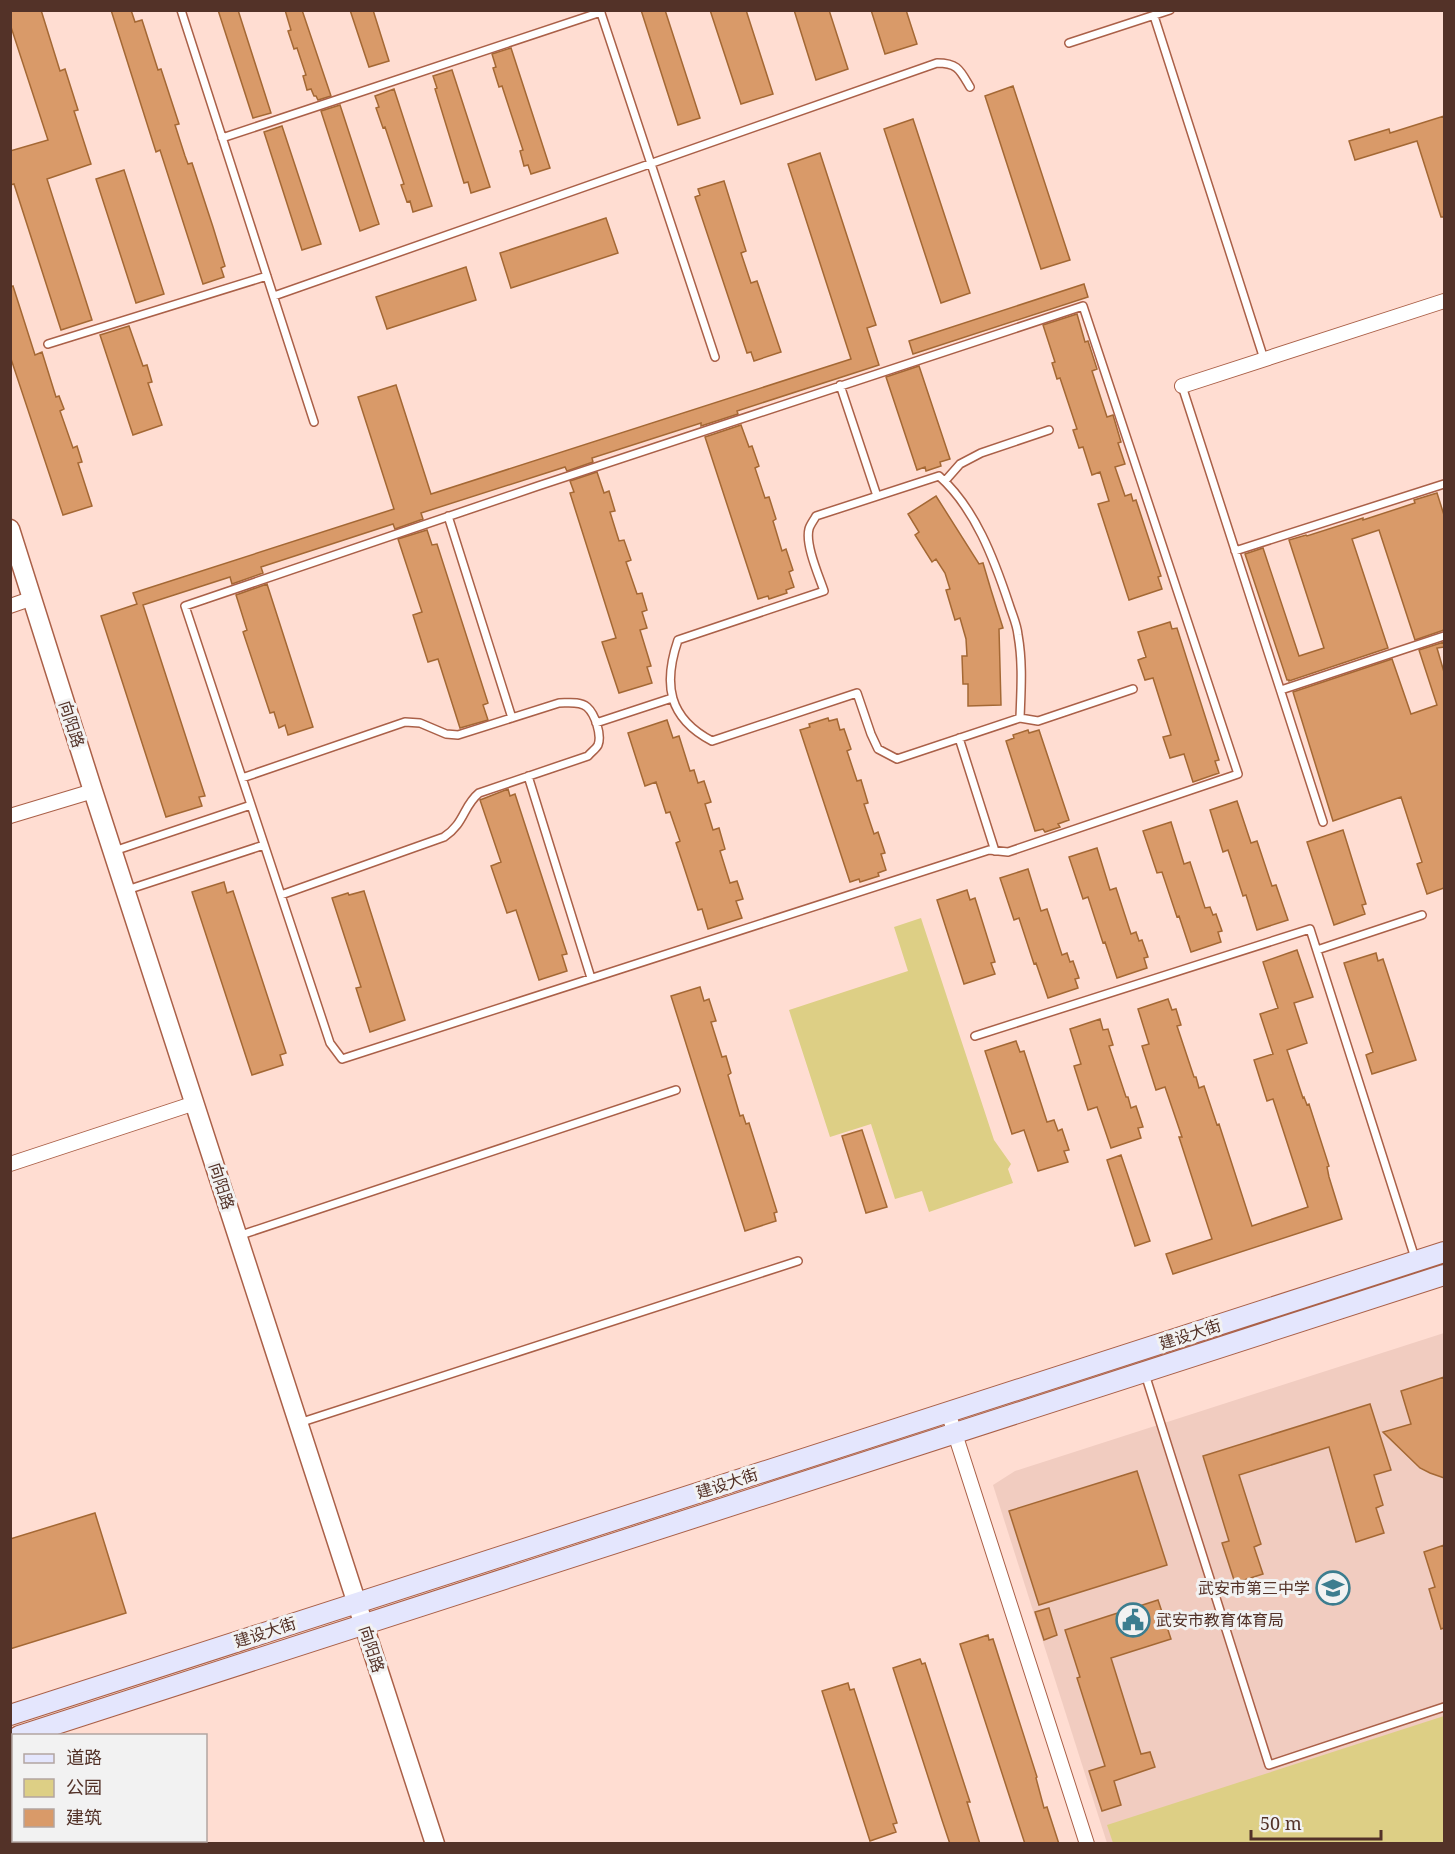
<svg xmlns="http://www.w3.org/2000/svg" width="1455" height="1854" viewBox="0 0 1455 1854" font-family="'Noto Serif','Noto Sans SC',serif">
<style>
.built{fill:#f1ccc0}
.green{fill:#ddcf85}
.building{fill:#d99a69;stroke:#a46834;stroke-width:1.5}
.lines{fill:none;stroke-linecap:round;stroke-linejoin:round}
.service-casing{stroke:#aa6048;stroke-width:10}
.minor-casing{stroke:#aa6048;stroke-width:16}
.tertiary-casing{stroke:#aa6048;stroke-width:21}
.secondary-casing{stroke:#aa6048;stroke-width:22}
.service{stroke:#fff;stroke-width:7}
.minor{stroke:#fff;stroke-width:14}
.tertiary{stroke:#fff;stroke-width:18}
.secondary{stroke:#e4e6fd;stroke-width:20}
.labels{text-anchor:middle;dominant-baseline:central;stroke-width:6;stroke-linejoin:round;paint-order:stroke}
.street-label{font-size:16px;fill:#533228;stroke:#f2f2f2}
.poi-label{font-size:16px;fill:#533228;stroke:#f2f2f2;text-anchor:end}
</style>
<rect width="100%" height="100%" fill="#ffddd2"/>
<path class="built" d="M1444,1333v510h-337l-114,-358 22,-14z"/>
<path class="green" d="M921,918l73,222 17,24 -3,5 5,14 -84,29 -7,-21 -27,8 -24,-75 -41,13 -41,-127 119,-39 -14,-44z
M1444,1716v127h-331l-6,-18z"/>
<path class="building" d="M10,10h31l19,61 5,-2 13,41 -4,1 17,53 -44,15 45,141 -31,10 -47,-146 -4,1v-34l38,-11 -38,-116z
M111,10h20l4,12 7,-2 16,50 3,-1 18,55 -4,1 10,31 3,8 4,-1 21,64 12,39 -4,2 3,9 -21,7 -43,-134 -4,2z
M218,10h20l33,103 -18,5z
M285,10h17l29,86 -13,4 -2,-4h-2l-3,-7 -4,1 -4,-14 3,-1 -9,-27 -3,1 -6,-18 3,-1z
M350,10h23l16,51 -20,6z
M641,10h24l35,108 -22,7z
M710,10h36l27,84 -32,10z
M794,10h35l19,59 -32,11z
M871,10h35l11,34 -32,10z
M511,48l39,120 -19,6 -3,-9 -4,1 -4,-15 3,-1 -21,-64 -3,1 -6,-19 3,-1 -4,-13z
M452,70l38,117 -19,6 -3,-11 -4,1 -29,-94 2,-1 -4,-12z
M1013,86l57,174 -29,9 -56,-173z
M394,89l38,117 -19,6 -3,-11 -3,1 -6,-17 3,-1 -19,-57 -2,1 -7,-20 3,-1 -4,-11z
M340,105l39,119 -19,7 -39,-120z
M1444,116v101h-3l-24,-76 -62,19 -6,-19 40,-12 1,4z
M913,119l57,174 -29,10 -57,-174z
M282,126l39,118 -19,6 -38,-118z
M820,153l56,172 -9,3 12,37 -142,46 1,3 -37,12v-3l-109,35 1,4 -26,9 -2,-4 -144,46 2,6 -28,10 -2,-5 -132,43 2,6 -31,11 -2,-7 -87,28 62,191 -6,1 3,9 -36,11 -65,-201 36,-12 -4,-11 261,-84 -36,-112 38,-12 35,109 420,-135 -63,-195z
M124,170l40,124 -28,9 -40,-124z
M724,181l22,70 -5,2 10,30 6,-2 24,71 -27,9 -3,-9 -4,1 -52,-156 5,-2 -2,-6z
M606,218l12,35 -107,35 -11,-35z
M466,267l10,33 -89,29 -11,-32z
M1084,284l4,13 -175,57 -4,-13z
M13,286l22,69 7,-3 14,45 3,-1 5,13 -4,2 13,37 4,-2 5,16 -4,1 14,43 -29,9 -53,-159v-69z
M1077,314l8,28 3,-1 9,28 -5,2 15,46 6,-2 8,27 -3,1 7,21 -10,3 10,29 6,-2 2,7 3,-1 25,76 -3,1 4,12 -33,11 -31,-96 11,-3 -9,-29 -8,3 -9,-28 -4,1 -6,-18 4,-1 -17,-51 -3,1 -5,-16 3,-1 -12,-37z
M129,326l14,40 4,-1 5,17 -4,1 14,42 -29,10 -33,-100z
M919,366l31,93 -10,3 1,4 -15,5 -1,-4 -8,3 -31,-93z
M741,425l8,22 3,-1 7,20 -4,2 10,30 4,-1 7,22 -3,2 9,30 4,-2 7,21 -4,2 5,15 -8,3 1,3 -18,6 -1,-3 -10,3 -53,-162z
M597,472l7,21 5,-2 6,20 -5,1 9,29 5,-1 7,20 -5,2 11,32 5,-1 5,17 -5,2 5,16 -7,2 11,36 -4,1 5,16 -33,10 -17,-51 14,-4 -46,-145 4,-1 -4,-11z
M1437,493l7,22v115l-29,10 -36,-110 -27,9 36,109 -99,33v-1h-2l-42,-126 18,-6 36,108 25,-8 -35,-108 17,-5 1,1 56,-18v2l52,-17 -1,-3z
M936,496l43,68 4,-1 8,27 12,38 -4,1 2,76 -33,1v-22h-5l-1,-28h5l-1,-17 -6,-21 -5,2 -9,-30 4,-1 -5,-16 -9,-14 -4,3 -17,-27 4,-3 -11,-18z
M427,530l5,15 5,-1 51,159 -5,2 5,15 -28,8 -22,-69 -10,3 -15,-47 9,-3 -24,-73z
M267,584l46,143 -25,8 -3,-10 -6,3 -5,-16 -4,1 -27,-81 4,-2 -11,-35z
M1170,622l2,7 5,-1 42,132 -4,1 4,12 -26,9 -9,-28 -14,4 -7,-21 8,-2 -18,-57 -8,2 -7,-20 8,-3 -8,-25z
M1444,642v5l-7,1 7,24v216l-17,6 -10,-30 5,-2 -21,-65 -68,24 -40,-129 99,-33 19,55 26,-9 -18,-55z
M828,718l1,3 8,-2 3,11 4,-1 7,20 -4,2 10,30 4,-1 7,23 -4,1 10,30 4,-2 7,21 -4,1 5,16 -8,3 1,3 -19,6 -1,-3 -9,3 -50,-152 10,-3 -1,-3z
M667,720l6,18 6,-2 11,35 4,-1 4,13 6,-2 7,21 -6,2 8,26 6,-2 6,21 -5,2 10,32 7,-2 6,18 -7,2 6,17 -34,11 -6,-20 -4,1 -15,-46 -7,-21 4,-2 -10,-29 -4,1 -10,-31 -11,4 -17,-53z
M1028,730l1,3 10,-3 30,90 -11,4 2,3 -15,5 -2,-3 -8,2 -29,-90 8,-3 -1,-3z
M508,789l2,7 5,-2 52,160 -5,1 5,16 -28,9 -23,-70 -9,3 -16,-47 10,-4 -21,-62z
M1237,801l14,42 6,-2 15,45 4,-1 12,35 -31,10 -11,-35 -3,1 -15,-46 -5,2 -13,-42z
M1171,822l13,42 6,-2 15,46 5,-1 3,8 3,-1 6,17 -4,1 3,10 -30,10 -12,-36 -2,1 -15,-45 -5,1 -14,-42z
M1343,830l23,74 -4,1 3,9 -31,11 -27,-83z
M1097,848l13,42 6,-2 15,46 5,-2 3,9 3,-1 6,17 -4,1 3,10 -30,10 -12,-36 -2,1 -15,-46 -5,2 -14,-42z
M1028,869l13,42 6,-2 15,46 5,-2 3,9 3,-1 6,17 -4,1 3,9 -30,10 -12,-35 -2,1 -15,-46 -5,2 -14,-42z
M224,882l3,11 6,-2 53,162 -6,2 3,10 -31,10 -60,-183z
M967,890l3,10 5,-2 20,64 -4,1 4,11 -31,10 -27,-84z
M364,891l41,129 -35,12 -14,-44 5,-1 -29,-89 16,-5 1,2z
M1297,950l16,47 -19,6 13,40 -20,7 16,48 1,-1 3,8 2,-1 20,62 -2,1 2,10 13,42 -169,55 -7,-20 46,-15 -33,-102h3l-17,-50 -9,3 -14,-44 7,-2 -11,-35 30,-10 4,11 4,-1 5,16 -4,1 17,51h2l3,11 5,-2 13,39 2,-1 33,102 56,-19 -35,-108 -6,2 -13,-41 19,-6 -13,-40 18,-6 -15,-46z
M1376,953l2,8 5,-2 33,101 -44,14 -6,-19 7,-3 -29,-89z
M700,987l4,14 5,-2 7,22 -5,1 11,35 4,-1 5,17 -3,2 12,41 3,-1 3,9 3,-1 28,89 -3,1 2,8 -31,10 -74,-235z
M1100,1019l3,11 5,-1 5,16 -4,1 17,51h2l3,11 5,-2 7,21 -5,1 3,10 -30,10 -14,-41 -9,3 -14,-44 7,-2 -11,-35z
M1016,1041l4,11 4,-1 23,71 7,-2 4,11 4,-2 7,21 -5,1 4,11 -30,9 -14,-41 -12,4 -27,-83z
M862,1130l25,77 -21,6 -24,-77z
M1121,1155l29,86 -15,5 -28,-86z
M1444,1377v101l-14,-5 -10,-5 -37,-36 28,-8 -10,-33z
M1370,1404l21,66 -17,5 9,30 -7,3 8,25 -28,9 -27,-95 -90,28 22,69 -7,3 9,27 -28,9 -13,-40 7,-2 -26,-85z
M1137,1471l30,94 -128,40 -30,-94z
M95,1513l31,100 -116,36v-110z
M1444,1545v83l-3,1 -12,-40 6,-2 -11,-35z
M1158,1600l13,39 -60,19 30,96 9,-2 5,15 -41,14 7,24 -19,6 -13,-40 16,-5 -28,-88 3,-1 -15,-47z
M1049,1608l8,27 -13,5 -9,-28z
M988,1635l1,5 4,-1 44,138 -1,1 8,30 3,-1 12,37h-34l-65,-200z
M920,1659l2,5 3,-1 45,139h-3l13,42h-30l-8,-24 -49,-152z
M848,1683l2,7 4,-1 43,134 -4,1 3,8 -26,9 -48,-150z"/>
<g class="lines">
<defs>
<path id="service" d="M181,10l133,412
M600,10l115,347
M1154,16l110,343
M1069,43l101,-33
M222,138l379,-126
M274,296l663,-233c21,0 23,7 33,24
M1083,306l155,468 -230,78 -19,-2 -647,209 -12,-16 -145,-437 353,-120z
M48,344l219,-68
M840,385l37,111
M1182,386l141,436
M939,476c36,32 55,83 70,128 3,10 8,20 9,31 5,28 3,55 2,83l-123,41 -19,-10 -7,-15 -14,-41 -145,48c-44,-23 -49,-57 -34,-101l146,-49c-5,-15 -19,-46 -15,-62 1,-4 5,-9 7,-13z
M945,481l15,-17 21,-11 68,-23
M448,516l64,202
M1235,551l209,-67
M1281,690l163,-54
M1020,718l18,3 95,-32
M596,723l76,-25
M959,738l36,113
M528,776l63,202
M242,778l163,-56 15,1 26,11 12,1 101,-32c9,0 21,-2 28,4 8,7 15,28 11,38 -2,4 -7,7 -10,11l-109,37c-16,13 -14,30 -35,44l-163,58
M114,851l137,-46
M127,890l137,-45
M1317,950l105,-35
M975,1036l335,-107 105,329
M238,1236l438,-146
M1145,1374l124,391 175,-58
M299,1423l499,-162"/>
<path id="minor" d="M1182,386l262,-85
M10,606l23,-8
M10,816l83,-25
M10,1164l185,-61
M948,1412l139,432"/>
<path id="tertiary" d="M10,529l83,262 342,1053"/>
<path id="secondary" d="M10,1715l1434,-463
M19,1736l1425,-461"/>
</defs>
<use href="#service" class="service-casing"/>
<use href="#minor" class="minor-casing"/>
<use href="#tertiary" class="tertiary-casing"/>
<use href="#secondary" class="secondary-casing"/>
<use href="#service" class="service"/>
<use href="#minor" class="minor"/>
<use href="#tertiary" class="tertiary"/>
<use href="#secondary" class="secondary"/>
</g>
<defs>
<symbol id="school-ring" viewBox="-11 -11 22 22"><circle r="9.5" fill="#f2f2f2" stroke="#3c7d8f" stroke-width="1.5"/><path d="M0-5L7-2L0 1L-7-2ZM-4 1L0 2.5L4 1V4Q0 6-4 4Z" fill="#3c7d8f"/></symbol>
<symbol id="civic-ring" viewBox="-11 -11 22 22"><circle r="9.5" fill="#f2f2f2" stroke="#3c7d8f" stroke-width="1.5"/><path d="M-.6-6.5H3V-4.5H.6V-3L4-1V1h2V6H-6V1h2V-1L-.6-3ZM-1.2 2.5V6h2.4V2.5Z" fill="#3c7d8f"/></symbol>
</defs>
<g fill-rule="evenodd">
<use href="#school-ring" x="1314" y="1569" width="38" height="38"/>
<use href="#civic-ring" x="1114" y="1601" width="38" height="38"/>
</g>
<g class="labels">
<g class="street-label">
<text transform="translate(72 724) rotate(72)">向阳路</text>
<text transform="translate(222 1186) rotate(72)">向阳路</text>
<text transform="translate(1190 1334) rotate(-18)">建设大街</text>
<text transform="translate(727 1483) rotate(-18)">建设大街</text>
<text transform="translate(265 1632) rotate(-18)">建设大街</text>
<text transform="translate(372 1649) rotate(72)">向阳路</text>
</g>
<g class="poi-label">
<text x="1310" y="1588">武安市第三中学</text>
<text x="1156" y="1620" text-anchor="start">武安市教育体育局</text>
</g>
</g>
<rect width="1455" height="1854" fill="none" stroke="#533228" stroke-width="24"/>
<rect x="12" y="1734" width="195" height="108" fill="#f2f2f2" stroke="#b2a5a1" stroke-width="1.5"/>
<rect x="24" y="1754" width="30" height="9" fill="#e4e6fd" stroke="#b2a5a1" stroke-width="1.5"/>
<text x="66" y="1764" font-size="18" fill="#533228">道路</text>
<rect x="24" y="1779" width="30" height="18" fill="#ddcf85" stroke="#b2a5a1" stroke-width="1.5"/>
<text x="66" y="1794" font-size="18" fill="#533228">公园</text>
<rect x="24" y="1809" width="30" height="18" fill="#d99a69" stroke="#b2a5a1" stroke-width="1.5"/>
<text x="66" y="1824" font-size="18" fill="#533228">建筑</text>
<path d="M1251 1830v9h130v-9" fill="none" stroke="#533228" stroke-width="3"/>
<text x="1260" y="1830" font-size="18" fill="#533228" stroke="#f2f2f2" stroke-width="4.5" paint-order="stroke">50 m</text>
</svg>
